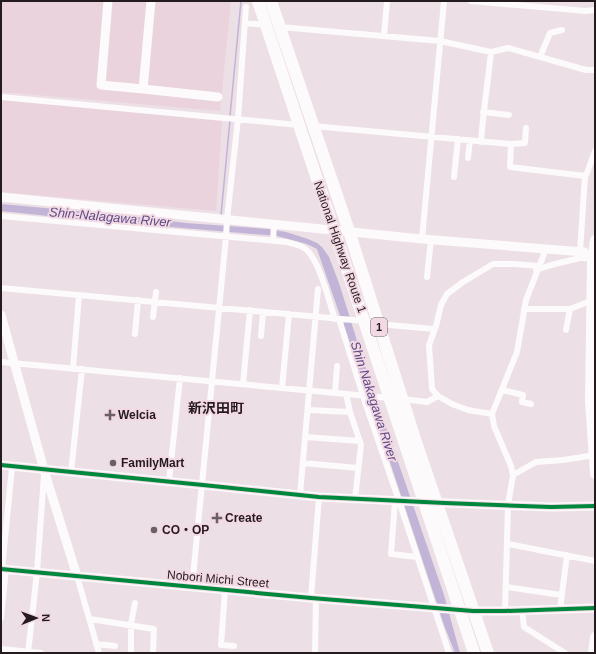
<svg xmlns="http://www.w3.org/2000/svg" width="596" height="654" viewBox="0 0 596 654" font-family="Helvetica,'Noto Sans JP',sans-serif">
<style>
.built{fill:#ebd3de}
.water{fill:#c1b4d6}
.lines{fill:none;stroke-linecap:round;stroke-linejoin:round}
.stream{stroke:#c1b4d6;stroke-width:1.5}
.street{stroke:#fcfafb;stroke-width:6}
.secondary{stroke:#fcfafb;stroke-width:9}
.primary{stroke:#fcfafb;stroke-width:10}
.highway{stroke:#fcfafb;stroke-width:12}
.cycleway-casing{stroke:#f2d9e4;stroke-width:6}
.cycleway{stroke:#00873e;stroke-width:4}
.poi-dot{fill:#6a6064;stroke:#f2d9e4;stroke-width:1.5}
.labels{text-anchor:middle;dominant-baseline:central;stroke-width:4;stroke-linejoin:round;paint-order:stroke}
.shield{fill:#f2d9e4;stroke:#62545a;stroke-width:1}
.shield-label{font-size:11px;font-weight:bold;fill:#241b1f}
.street-label{font-size:12px;fill:#241b1f;stroke:#f2d9e4}
.poi-label{font-size:12px;font-weight:bold;fill:#241b1f;stroke:#f2d9e4;text-anchor:start}
.water-label{font-size:13px;font-style:italic;fill:#5d4a86;stroke:#f2d9e4}
.quarter-label{font-size:14px;font-weight:bold;fill:#241b1f;stroke:#f2d9e4}
</style>
<rect width="100%" height="100%" fill="#ecdfe5"/>
<path class="built" d="M1,1h230l-11,110 -219,-19z
M1,98l221,23 -6,90 -215,-19z"/>
<path class="water" d="M1,204l122,11 63,8 82,6 18,3 22,7 9,4 5,4 7,10 10,26 25,80 80,232 16,58h-5l-11,-28 -71,-214 -56,-162 -10,-5 -30,-8 -200,-17 -76,-8z"/>
<g class="lines">
<path class="stream" d="M230,116l11,-115
M221,215l9,-95"/>
<path class="street" d="M471,1l115,10 9,-1
M245,23l21,2
M280,27l160,14 51,11 17,-4 78,22h9
M384,36l3,-34
M540,57l10,-24 12,-3
M1,97l298,28
M483,112l26,3
M313,126l198,18 -1,23 75,9 2,-3 8,-22
M481,142c2,-30 7,-60 10,-90
M511,144l14,-1 1,-15
M468,158l2,-18
M454,177l4,-38
M1,216l286,26c6,2 12,3 17,6 15,9 25,54 31,71
M88,224l1,-18
M422,239l22,-238
M273,241l1,-17
M580,252l5,-76
M536,270l15,-5 37,-9
M427,277l4,-38
M1,288l363,33
M524,309h46l23,-9
M153,317l3,-25
M339,319l27,86 33,96 50,152
M378,324l56,5
M566,330l4,-21
M135,334l3,-34
M261,336l2,-24
M1,362l389,36
M73,369l6,-74
M243,384l7,-74
M282,388l7,-74
M502,390l21,5 -1,7 9,2
M335,393l2,-27
M346,394l4,18 11,33 -6,54
M403,399l24,3 11,-6
M308,410l42,2
M492,414l-24,-4 -16,-6 -14,-8 -6,-7 -3,-44 7,-19 5,-21 6,-11 16,-12 30,-18h22l23,2
M305,437l55,4
M303,463l55,5
M71,472l11,-103
M513,475l23,-13 27,-2 32,-5
M169,481l11,-103
M300,495l18,-206
M395,501l-4,53 26,3
M508,544l87,17
M2,569l10,-102
M77,576l22,77
M192,587l34,-350 1,-18 11,-100 8,-112
M506,587l55,8
M225,590l-4,55 13,1
M311,598l8,-101
M560,609l7,-54
M522,610l2,17 41,26
M505,611l3,-106 5,-30 -2,-9 -17,-40 -2,-12 25,-62 9,-52 20,-51
M1,618l5,-49
M90,619l64,10 -1,24
M96,644l19,2
M1,649l40,4
M28,653l9,-81 7,-97
M131,653v-29l4,-21
M315,653l1,-55"/>
<path class="secondary" d="M108,1l-7,84 42,4
M151,1l-8,88 75,8
M1,197l421,42 162,13 1,5
M1,315l43,155 33,106
M1,465l202,20 116,12 126,6 106,4 44,-1
M1,569l310,29 162,13h32l90,-3"/>
<path class="primary" d="M595,240l-3,21 -2,140 5,73
M593,653l2,-16"/>
<path class="highway" d="M258,1l216,652
M271,1l78,230 67,211 72,211"/>
<defs>
<path id="cycleway" d="M1,465l202,20 116,12 126,6 106,4 44,-1
M1,569l310,29 162,13h32l90,-3"/>
</defs>
<use href="#cycleway" class="cycleway-casing"/>
<use href="#cycleway" class="cycleway"/>
</g>
<g class="poi-dot">
<path d="M108 409h4v4h4v4h-4v4h-4v-4h-4v-4h4z"/>
<circle cx="113" cy="463" r="4"/>
<path d="M215 512h4v4h4v4h-4v4h-4v-4h-4v-4h4z"/>
<circle cx="154" cy="530" r="4"/>
</g>
<g class="labels">
<rect class="shield" x="371" y="318" width="16" height="18" rx="3"/>
<g class="shield-label">
<text x="379" y="327">1</text>
</g>
<g class="street-label">
<text transform="translate(340 247) rotate(71)">National Highway Route 1</text>
<text transform="translate(218 579) rotate(5)">Nobori Michi Street</text>
</g>
<g class="poi-label">
<text x="118" y="415">Welcia</text>
<text x="121" y="463">FamilyMart</text>
<text x="225" y="518">Create</text>
<text x="162" y="530">CO・OP</text>
</g>
<g class="water-label">
<text transform="translate(110 217) rotate(5)">Shin-Nalagawa River</text>
<text transform="translate(374 401) rotate(72)">Shin Nakagawa River</text>
</g>
<g class="quarter-label">
<text x="216" y="408">新沢田町</text>
</g>
</g>
<rect width="596" height="654" fill="none" stroke="#241b1f" stroke-width="4"/>
<g transform="translate(36 618) rotate(89)" stroke="#f2d9e4" stroke-width="3" paint-order="stroke">
<path d="M0-3L7 15L0 10L-7 15Z" fill="#241b1f"/>
<text y="-6" font-size="11" font-weight="bold" text-anchor="middle" fill="#241b1f">N</text>
</g>
</svg>
